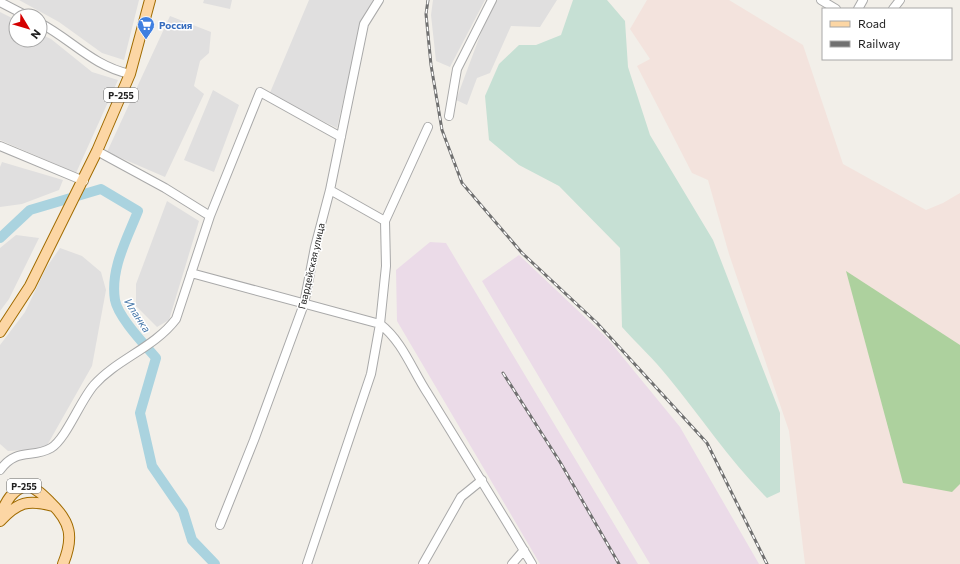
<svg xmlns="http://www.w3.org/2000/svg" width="960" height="564" viewBox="0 0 960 564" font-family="Commissioner,sans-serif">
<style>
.residential{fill:#e0dfdf}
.industrial{fill:#ebdbe8}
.military{fill:#f3e3dd}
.forest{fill:#add19e}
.wetland{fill:#c6e0d4}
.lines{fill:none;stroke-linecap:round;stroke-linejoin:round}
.river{stroke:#aad3df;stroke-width:10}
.minor-casing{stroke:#a9a9a9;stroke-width:10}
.major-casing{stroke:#a06b00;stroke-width:12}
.minor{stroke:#fff;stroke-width:8}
.major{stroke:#fcd6a4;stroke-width:10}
.rail-casing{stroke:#707070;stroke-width:3}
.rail{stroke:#fff;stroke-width:1.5;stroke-dasharray:4.5;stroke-linecap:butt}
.labels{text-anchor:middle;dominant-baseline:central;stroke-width:3;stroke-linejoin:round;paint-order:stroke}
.shield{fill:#fff;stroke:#646464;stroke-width:1}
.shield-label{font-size:9px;font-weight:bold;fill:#222}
.shop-label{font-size:10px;font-weight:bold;fill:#366cbe;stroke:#fff;text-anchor:start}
.street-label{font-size:10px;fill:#222;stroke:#fff}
.water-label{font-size:11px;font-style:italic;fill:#4a7aab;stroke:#fff}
</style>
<rect width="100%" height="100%" fill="#f2efe9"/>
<path class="residential" d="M19,0h120l-15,60 -22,-7 -43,-31z
M204,0h28l-2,9 -27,-6z
M309,0h65l-13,22 -24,106 -68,-33z
M433,0h52l-35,67 -14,-6 -5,-46z
M497,0h60l-17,27 -29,-1 -21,47 -13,5 -10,27 -11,-5 32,-86z
M0,12l16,8v20h24v-6l11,5 41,33 26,8 -42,93 -76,-33z
M170,16l41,16 -2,21 -9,8 -6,25 10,8 -39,83 -58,-25z
M213,90l26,15 -25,67 -30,-12z
M2,162l61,18 -4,10 -37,14 -22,3v-40z
M167,201l32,20 -30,99 -12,7 -21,-21v-22z
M16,235l23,3 -30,61 -9,12v-63z
M60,248l22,8 19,16 5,18 -14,76 -47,83 -37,2 -8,-7v-99l25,-33 21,-44z"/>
<path class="industrial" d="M430,242l16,1 192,321h-98l-143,-243 -1,-51z
M519,255l88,83 73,89 79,137h-109l-168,-283z"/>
<path class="military" d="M647,0h82l74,45 40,119 83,46 17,-7 17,-10v371h-155l-16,-133 -60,-177 -21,-74 -16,-7 -55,-107 13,-7 -20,-30z"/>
<path class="forest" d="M846,271l114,74v139l-8,8 -49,-9z"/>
<path class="wetland" d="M573,0h34l18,21 3,46 22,68 63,105 67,173v79l-13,6c-37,-37 -66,-81 -99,-121 -14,-18 -31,-33 -46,-50l-2,-79 -61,-62 -40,-21 -30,-25 -4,-44 14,-32 20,-19h17l25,-10z"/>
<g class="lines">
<path class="river" d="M0,238l30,-28 71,-21 37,22c-11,28 -28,58 -23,89 3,17 30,45 41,58l-16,55 12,53 31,45 9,29 23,24"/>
<defs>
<path id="minor" d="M821,0l15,9
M0,2l27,14
M858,9l5,-9
M893,9l7,-9
M40,23c32,17 53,43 90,51
M449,116l8,-47 35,-69
M0,146l84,35
M330,190l55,31
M210,216l50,-124 81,45
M191,273l189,51c23,18 32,46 48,70 35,57 70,113 104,170
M0,470c17,-23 32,-11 51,-22 15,-9 29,-47 43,-63 23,-26 60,-37 82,-66l34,-103 -45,-28 -68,-37
M220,525l34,-85 50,-136 11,-57 15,-57 34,-166 15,-24
M307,564l64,-190 9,-50 6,-58 -1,-45 43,-94
M423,564l38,-67 21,-17
M512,564l12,-14"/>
<path id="major" d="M0,332l30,-46 67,-135 33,-77 20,-74
M0,516c6,-15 12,-26 27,-31 10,4 16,10 23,17 21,20 24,35 13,62
M0,521c18,-19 28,-22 53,-15"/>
</defs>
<use href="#minor" class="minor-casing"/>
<use href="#major" class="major-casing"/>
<use href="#minor" class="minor"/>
<use href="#major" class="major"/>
<defs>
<path id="rail" d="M428,0l-2,14 5,51 11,65 20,53 60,70 75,70 110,120 60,121
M503,373l57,89 59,102"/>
</defs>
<use href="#rail" class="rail-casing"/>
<use href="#rail" class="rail"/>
</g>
<defs>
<symbol id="supermarket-pin" viewBox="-11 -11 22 30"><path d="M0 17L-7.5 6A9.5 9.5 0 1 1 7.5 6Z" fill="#3f7fe0" stroke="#fff"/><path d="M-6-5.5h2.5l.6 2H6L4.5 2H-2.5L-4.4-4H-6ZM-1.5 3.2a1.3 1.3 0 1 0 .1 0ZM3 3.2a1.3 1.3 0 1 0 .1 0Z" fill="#fff"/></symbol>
</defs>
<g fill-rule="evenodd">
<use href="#supermarket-pin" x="136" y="15" width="20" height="27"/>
</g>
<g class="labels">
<g class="shield">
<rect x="104" y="88" width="34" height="14" rx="3"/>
<rect x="7" y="479" width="34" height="14" rx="3"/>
</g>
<g class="shield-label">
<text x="121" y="95">Р-255</text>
<text x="24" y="486">Р-255</text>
</g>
<g class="shop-label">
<text x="159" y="25">Россия</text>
</g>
<g class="street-label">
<text transform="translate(311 266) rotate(-77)">Гвардейская улица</text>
</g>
<g class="water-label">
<text transform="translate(138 315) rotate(57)">Иланка</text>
</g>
</g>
<rect x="822" y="8" width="130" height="52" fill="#ffffff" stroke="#a7a7a7"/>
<rect x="830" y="21" width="20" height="6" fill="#fcd6a4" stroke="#a7a7a7"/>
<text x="858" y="28" font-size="12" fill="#222222">Road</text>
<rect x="830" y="41" width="20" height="6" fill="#707070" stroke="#a7a7a7"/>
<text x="858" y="48" font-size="12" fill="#222222">Railway</text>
<g transform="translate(28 28) rotate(128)"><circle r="19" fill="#ffffff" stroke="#a7a7a7"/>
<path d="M0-3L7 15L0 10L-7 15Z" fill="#d40000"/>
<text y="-6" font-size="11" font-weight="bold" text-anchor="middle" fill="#222222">N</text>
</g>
</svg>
